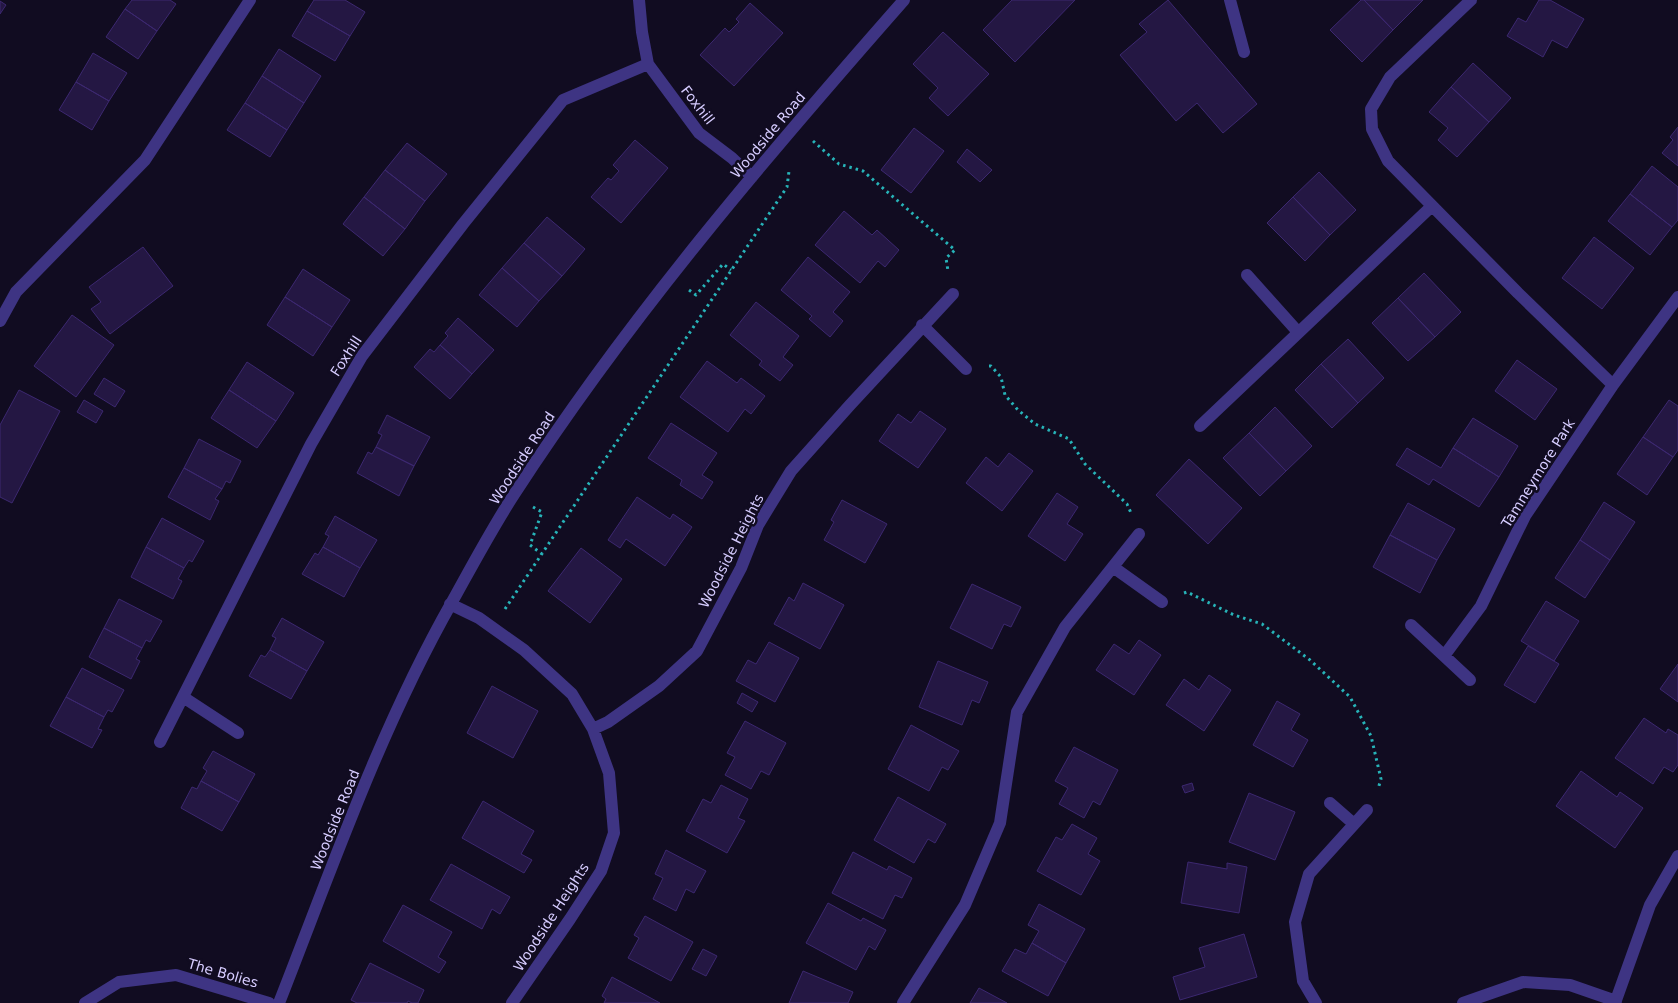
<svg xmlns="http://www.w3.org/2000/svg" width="1678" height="1003" viewBox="0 0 1678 1003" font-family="'DejaVu Sans',sans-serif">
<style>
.building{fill:#241743;stroke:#3c2870}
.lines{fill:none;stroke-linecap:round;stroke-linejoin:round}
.path{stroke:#27b3b8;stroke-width:3;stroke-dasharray:2.5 4;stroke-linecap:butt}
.minor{stroke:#3e3483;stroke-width:12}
.labels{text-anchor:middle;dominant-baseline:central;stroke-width:5;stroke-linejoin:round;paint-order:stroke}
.street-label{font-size:14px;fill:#d6ccff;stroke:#110c21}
</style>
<rect width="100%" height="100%" fill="#110c21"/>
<path class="building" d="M132,0h38l6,4 -19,27 -32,-22z
M314,0h31l20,12 -15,24 -43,-25z
M1012,0h63l-60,62 -32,-32z
M1168,0l89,104 -34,29 -26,-30 -21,18 -56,-66 27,-23 -8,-8z
M1361,0h3l29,30 -31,32 -32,-32z
M1364,0h59l-30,30z
M1539,0h11l34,19 -17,29 -15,-8 -9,17 -36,-21 11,-18 8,4z
M0,1l6,4 -6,9z
M750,3l33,30 -49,53 -34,-31 25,-27 4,4 10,-10 -3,-3z
M125,9l32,22 -19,28 -32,-22z
M307,11l43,25 -15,25 -43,-25z
M943,32l46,42 -41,42 -19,-18 9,-10 -25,-24z
M279,49l42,27 -17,27 -42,-27z
M93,53l34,20 -18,28 -33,-19z
M1473,63l38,35 -22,24 -38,-35z
M262,76l42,27 -17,27 -42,-27z
M76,82l33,19 -17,29 -33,-20z
M1451,87l38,35 -32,35 -19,-17 10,-12 -19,-16z
M245,103l42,27 -17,27 -43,-27z
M1678,127v39l-16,-13 11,-13 -3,-3z
M914,128l30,23 -33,42 -30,-23z
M635,140l33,28 -47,55 -30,-26 17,-19 3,2 8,-9 -6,-6z
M407,143l40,31 -22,27 -40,-31z
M967,149l25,21 -12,12 -23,-20z
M1652,166l26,21v33l-6,7 -42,-33z
M385,170l40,31 -20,28 -41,-32z
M1319,172l37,38 -26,25 -37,-38z
M1630,194l42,33 -22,28 -42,-34z
M364,197l41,32 -22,27 -40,-32z
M1293,197l37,38 -25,26 -38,-38z
M844,211l28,24 5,-5 22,20 -14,17 -7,-6 -18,22 -45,-38z
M547,217l38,32 -23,27 -38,-33z
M1594,237l40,31 -32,41 -40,-31z
M524,243l38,33 -23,25 -37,-33z
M143,247l30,39 -63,48 -19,-25 10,-7 -12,-15z
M808,257l42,35 -17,20 10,9 -13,16 -21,-18 3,-3 -31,-26z
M502,268l37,33 -22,26 -38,-32z
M303,269l47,31 -18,27 -47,-30z
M1424,273l37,39 -26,25 -37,-39z
M285,297l47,30 -19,29 -46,-31z
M1398,298l37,39 -27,24 -36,-38z
M756,302l43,34 -16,21 10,8 -13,16 -21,-16 3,-4 -32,-26z
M72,315l42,30 -38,52 -42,-31z
M458,318l36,32 -22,24 -32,-29 8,-9 -3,-3z
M1348,339l36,39 -26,25 -37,-39z
M440,345l32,29 -22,25 -36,-32 16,-18 4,3z
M1517,360l40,29 -22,31 -40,-29z
M707,361l30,22 4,-5 24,18 -14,18 -6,-5 -17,23 -48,-35z
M247,362l47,31 -18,28 -47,-31z
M1321,364l37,39 -26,25 -37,-38z
M104,378l21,13 -10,16 -21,-13z
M19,390l41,21 -48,92 -12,-6v-72z
M229,390l47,31 -19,27 -46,-30z
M84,400l19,11 -7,12 -19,-11z
M1669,400l9,6v44l-5,7 -30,-20z
M1275,407l37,39 -26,25 -37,-38z
M920,411l26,18 -28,39 -39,-27 19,-27 13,9z
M387,415l43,22 -16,29 -38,-19 6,-12 -4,-2z
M1473,418l45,28 -19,31 -46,-29z
M671,423l46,30 -15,22 11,7 -11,17 -22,-14 2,-5 -34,-22z
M1249,433l37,38 -26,25 -37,-38z
M1643,437l30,20 -26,38 -30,-21z
M199,439l42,22 -11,22 -4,-2 -4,8 -38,-21z
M376,447l38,19 -15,30 -42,-23 11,-21 4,2z
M1407,448l34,20 12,-20 46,29 -20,30 -46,-28 -4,6 -33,-20z
M1009,453l24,18 -31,40 -36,-28 20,-26 12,10z
M1189,459l53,49 -34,36 -52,-49z
M184,468l38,21 -7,10 4,2 -9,19 -42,-23z
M1057,493l21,14 -11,17 16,10 -18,27 -37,-25z
M637,497l33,22 3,-5 19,13 -27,39 -39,-27 -6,9 -12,-8z
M842,500l45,24 -22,39 -41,-23 10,-18 -3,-2z
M1604,502l31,20 -25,38 -30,-20z
M1408,503l47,26 -18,31 -47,-25z
M335,516l42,24 -17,28 -37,-21 6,-11 -4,-2z
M162,518l42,23 -12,21 -3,-2 -5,8 -38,-21z
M1390,535l47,25 -17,33 -47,-26z
M1580,540l30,20 -25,38 -30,-20z
M146,547l38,21 -6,11 4,2 -9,18 -42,-22z
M323,547l37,21 -16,29 -42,-23 13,-21 3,2z
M581,548l41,31 -32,44 -42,-32z
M803,583l41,22 -24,44 -46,-25 15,-27 5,4z
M972,584l49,23 -10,20 -7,-3 -12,25 -42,-21z
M119,599l43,22 -12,21 -4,-2 -4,8 -38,-20z
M1546,601l33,20 -25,40 -33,-20z
M282,618l42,24 -17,29 -37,-21 6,-12 -4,-2z
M104,628l38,20 -6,11 4,2 -9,18 -42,-22z
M1139,640l22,15 -27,40 -38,-25 18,-26 15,10z
M769,642l30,16 -24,44 -39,-21 12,-21 8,4z
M1528,646l31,18 -24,39 -31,-18z
M270,650l37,21 -16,28 -42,-23 12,-21 4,2z
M938,661l50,21 -9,21 -7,-3 -10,25 -43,-18z
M1678,664v38l-18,-13z
M82,668l42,22 -12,22 -4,-2 -4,7 -38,-20z
M1209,675l22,15 -27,41 -38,-26 18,-26 15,11z
M492,686l46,25 -25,47 -46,-25z
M742,693l16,9 -6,10 -15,-9z
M66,697l38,20 -6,12 4,1 -10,18 -42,-22z
M1277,701l23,13 -9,16 17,10 -15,27 -40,-22z
M1644,718l22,15 2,-4 10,6v30l-5,7 -9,-5 -11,17 -38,-26z
M745,721l41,22 -17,32 -8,-4 -10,18 -26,-14 10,-18 -8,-4z
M911,725l48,26 -11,19 -6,-3 -13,24 -41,-22z
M1074,747l44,23 -18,35 -7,-4 -9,17 -25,-14 9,-16 -13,-7z
M213,751l42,23 -16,28 -38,-21 6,-10 -4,-3z
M1581,771l36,26 3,-5 23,16 -28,40 -59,-42z
M201,781l38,21 -17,29 -41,-23 11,-21 5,2z
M1192,783l2,7 -9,3 -3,-7z
M721,785l27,14 -10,19 7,3 -18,32 -41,-22 17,-32 8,4z
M1249,793l46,19 -20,48 -46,-18z
M898,797l48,27 -11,19 -7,-4 -14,24 -40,-23z
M483,801l51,30 -13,23 11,6 -8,13 -62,-35z
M1072,824l25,14 -9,16 12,7 -19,34 -44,-24 19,-34 6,3z
M666,850l40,21 -12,22 -8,-4 -10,22 -23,-12 10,-21 -8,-4z
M853,852l34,18 2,-4 23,12 -10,20 -7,-3 -12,24 -51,-26z
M1188,862l39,7v-6l20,4 -8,46 -58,-10z
M451,864l59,33 -10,17 -8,-5 -10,20 -52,-29z
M828,903l33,18 2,-3 23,12 -11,20 -6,-4 -13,24 -50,-27z
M1039,904l46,25 -19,34 -34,-20 7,-12 -11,-6z
M403,905l49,27 -14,25 8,5 -7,11 -56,-32z
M645,916l48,26 -22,39 -43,-23 11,-20 -5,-3z
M1244,934l13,43 -77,23 -7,-23 32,-10 -6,-19z
M1032,943l34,20 -18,33 -46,-25 13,-22 11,5z
M703,949l14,7 -11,20 -14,-7z
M370,963l54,27 -6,13h-6l-4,-2 -1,2h-50l-6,-3z
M803,971l50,21 -5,11h-59z
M612,977l48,26h-56l2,-4 -4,-3z
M979,988l28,15h-37z"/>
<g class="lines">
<path class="path" d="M813,141l26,23 24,7 92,79 -9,8 2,13
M689,290l7,5 27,-31 8,6
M989,366h2l10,11 4,18 13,15 17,14 34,15 16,25 42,40 4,9
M533,507l9,5 -12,33 12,9
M1184,593l3,-1 47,23 28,9 48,36 40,37 21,39 10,43 -3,10
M505,609l282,-422 2,-16"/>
<path class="minor" d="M639,0l3,32 6,32 51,69 33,25 20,19
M1230,0l14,52
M1471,0l-81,77 -19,32 1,20 16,32 130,132 95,92
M1247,275l51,57
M0,321l16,-29 129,-132 105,-160
M922,325l44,44
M1200,426l232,-220
M1113,567l49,35
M450,604l29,14 45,32 48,44 21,35 16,44 5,60 -13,38 -31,48 -58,84
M1411,625l59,55
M1444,656l37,-50 44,-90 88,-131 65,-88
M183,697l55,36
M593,729l15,-7 51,-36 38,-35 44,-83 17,-43 33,-54 59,-66 103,-111
M160,742l151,-298 51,-88 101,-132 100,-124 85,-36
M1330,803l24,21
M85,1003l34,-21 57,-7 93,28
M279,1003c53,-135 101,-274 173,-401 20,-36 40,-74 63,-109 114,-176 251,-336 389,-493
M903,1003l62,-98 35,-82 17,-111 48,-85 74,-93
M1316,1003l-13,-22 -8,-59 14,-48 58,-64
M1463,1003l60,-21 47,3 46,16
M1615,1003l35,-98 28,-49"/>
</g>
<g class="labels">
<g class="street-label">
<text transform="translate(698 105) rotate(52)">Foxhill</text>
<text transform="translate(768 135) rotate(-50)">Woodside Road</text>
<text transform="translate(346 356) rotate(-57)">Foxhill</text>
<text transform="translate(522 458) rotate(-57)">Woodside Road</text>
<text transform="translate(1538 473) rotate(-58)">Tamneymore Park</text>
<text transform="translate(731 551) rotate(-63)">Woodside Heights</text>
<text transform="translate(335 820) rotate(-68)">Woodside Road</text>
<text transform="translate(551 917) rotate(-57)">Woodside Heights</text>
<text transform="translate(223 973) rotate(16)">The Bolies</text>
</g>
</g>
</svg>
